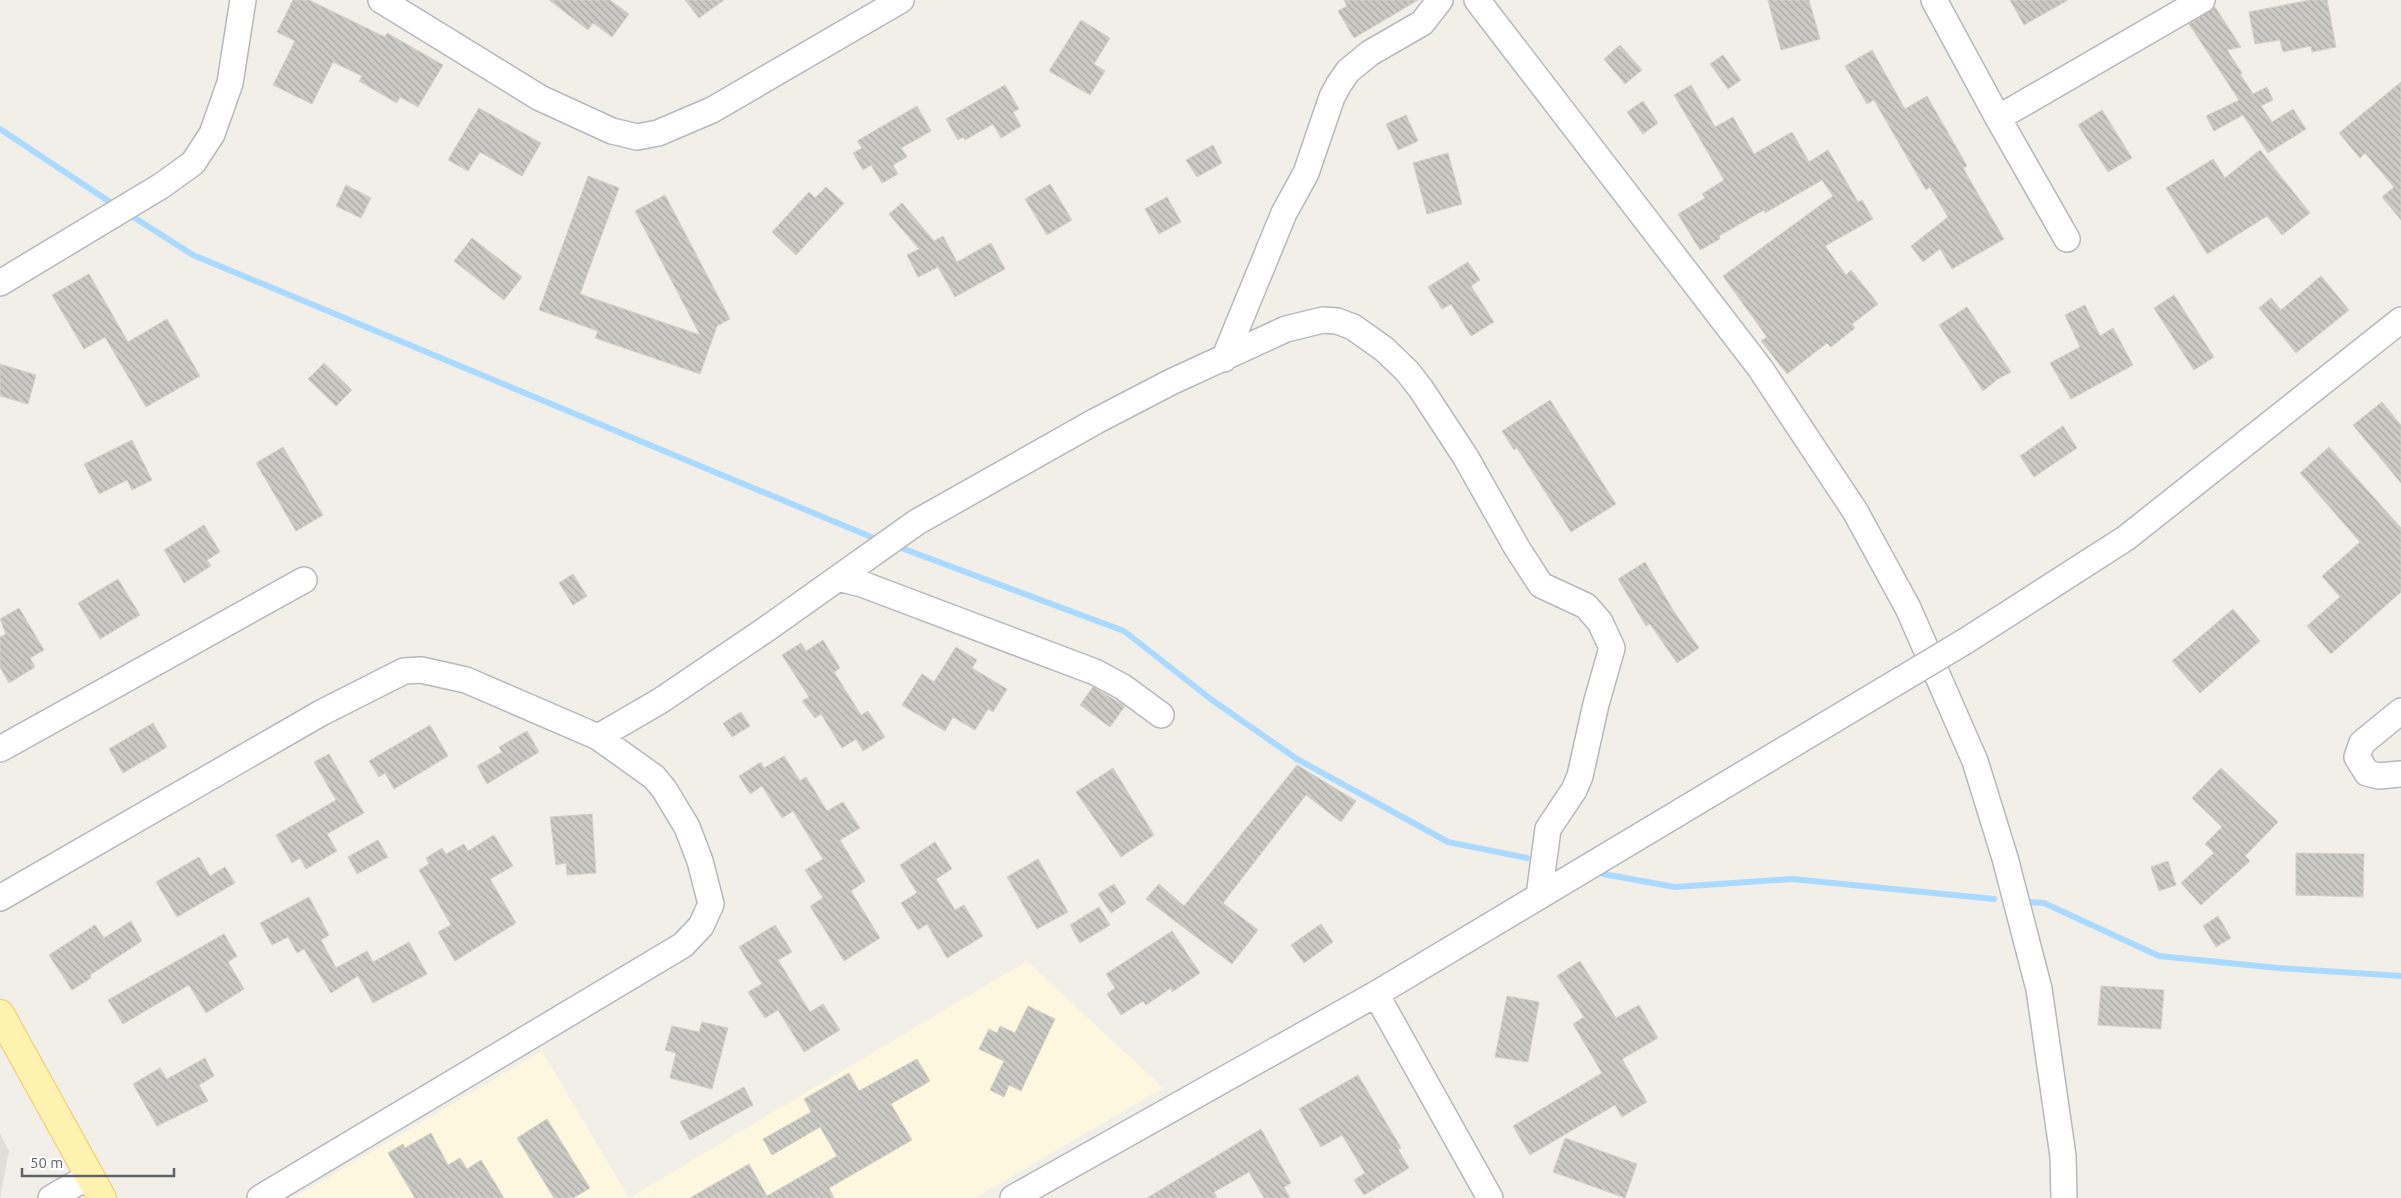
<svg xmlns="http://www.w3.org/2000/svg" width="2401" height="1198" viewBox="0 0 2401 1198" font-family="Ubuntu,sans-serif">
<style>
.commercial{fill:#fef7e0}
.education{fill:#e1ded6}
.lines{fill:none;stroke-linecap:round;stroke-linejoin:round}
.stream{stroke:#aadaff;stroke-width:6}
.building{fill:url(#building-back-hatch);stroke:#d6d1c6}
.minor-casing{stroke:#b5b8bc;stroke-width:28}
.major-casing{stroke:#f2c960;stroke-width:30}
.minor{stroke:#fff;stroke-width:25}
.major{stroke:#fff2af;stroke-width:28}
.minor-bridge-casing{stroke:#b5b8bc;stroke-width:28;stroke-linecap:butt}
.minor-bridge{stroke:#fff;stroke-width:25}
</style>
<defs>
<pattern id="building-back-hatch" width="6" height="6" patternUnits="userSpaceOnUse" patternTransform="scale(1.25)"><rect width="6" height="6" fill="#cccac5"/><path d="M-1 5l2 2M0 0l6 6M5-1l2 2" fill="none" stroke="#a9a8a4"/></pattern>
</defs>
<rect width="100%" height="100%" fill="#f1efe8"/>
<path class="commercial" d="M1027,961l136,127 -188,110h-346z
M542,1051l87,147h-335z"/>
<path class="education" d="M0,1134l9,17 -9,47z"/>
<g class="lines">
<path class="stream" d="M0,129l116,77
M127,213l66,42 683,284
M904,549l220,82 88,69 85,59 151,83 79,16
M1603,874l72,13 117,-8 202,20
M2030,902l14,1 115,53 119,12 123,8"/>
</g>
<path class="building" d="M293,0h16l76,37 2,-4 56,32 -25,42 -18,-10 -3,6 -38,-22 3,-5 -29,-14 -21,42 -39,-19 22,-44 -18,-9z
M549,0h61l19,14 -17,23 -19,-14 -5,7z
M685,0h39l-25,18z
M1344,0h74l-64,38 -16,-27 9,-5z
M1768,0h41l11,39 -39,11z
M2010,0h58l-44,25z
M2310,0h17l9,47 -24,5 -1,-6 -28,6 -3,-12 -25,4 -6,-32z
M2215,7l26,40 -14,3 15,23 -2,1 13,20 14,-7 6,13 -12,6 11,16 21,-13 13,20 -38,24 -25,-38 -29,16 -8,-15 33,-16 -50,-76z
M1081,20l29,18 -16,26 11,7 -15,24 -41,-24z
M1620,45l22,25 -17,14 -21,-25z
M1872,50l33,59 22,-13 40,70 -4,2 41,71 -52,30 -12,-20 -17,13 -12,-16 37,-29 -18,-30 -4,3 -52,-90 -7,4 -22,-38z
M1723,55l18,25 -13,9 -18,-25z
M2401,82v138l-19,-23 12,-10 -29,-34 -5,5 -21,-25z
M1005,85l14,24 -6,3 8,14 -20,12 -8,-14 -28,16 -2,-3 -5,3 -12,-21z
M1691,85l24,42 18,-10 21,37 38,-22 17,30 19,-12 30,52 4,-2 11,19 -48,27 21,29 5,-5 27,34 -26,20 3,4 -24,19 -4,-4 -40,31 -26,-33 6,-4 -44,-61 110,-80 -11,-16 -57,33 -1,-3 -45,26 1,3 -20,11 -22,-36 27,-16 -3,-4 22,-14 -50,-85z
M1643,101l15,22 -15,11 -16,-22z
M917,106l14,25 -30,17 6,9 -14,8 5,9 -16,9 -11,-18 -8,5 -10,-17 9,-5 -5,-7z
M479,108l62,35 -19,33 -42,-24 -12,19 -20,-11z
M2102,110l30,48 -24,14 -30,-47z
M1406,115l12,26 -20,9 -12,-26z
M1213,145l9,18 -25,14 -11,-17z
M2260,150l50,63 -28,22 -15,-19 -60,38 -41,-66 47,-29 12,19z
M1448,153l14,51 -35,10 -14,-51z
M588,176l31,12 -39,106 120,41 -65,-124 30,-16 65,124 -13,7 -17,48 -105,-36 3,-7 -59,-21z
M1050,184l22,36 -25,15 -22,-36z
M346,185l25,13 -10,20 -25,-12z
M826,187l18,16 -48,52 -24,-23 37,-40 6,6z
M1167,197l14,25 -22,12 -14,-25z
M902,203l32,38 9,-5 14,26 34,-19 14,26 -50,28 -17,-30 -20,10 -11,-22 12,-6 -30,-35z
M472,238l50,39 -18,23 -50,-39z
M1468,262l12,18 -9,6 23,36 -23,14 -20,-32 -9,5 -14,-22z
M89,274l39,68 39,-23 33,57 -54,31 -41,-70 -21,12 -32,-54z
M2321,276l28,34 -53,43 -37,-45 12,-10 10,12z
M2174,295l40,62 -20,13 -40,-62z
M2085,305l15,31 13,-8 20,37 -62,34 -21,-36 30,-16 -15,-32z
M1967,307l44,65 -13,7 -15,12 -44,-66z
M324,363l28,27 -16,16 -28,-27z
M0,364l36,11 -8,29 -28,-8z
M1550,400l66,104 -45,28 -54,-84 -3,2 -12,-19z
M2382,402l19,23v58l-48,-58z
M2063,426l14,22 -43,29 -14,-21z
M132,440l20,40 -20,10 -5,-10 -28,14 -15,-30z
M283,447l40,68 -27,16 -40,-68z
M2329,447l72,81v64l-70,62 -24,-28 33,-29 -18,-21 38,-34 -60,-69z
M204,525l16,27 -13,8 4,6 -27,17 -20,-33z
M1645,562l28,48 26,38 -22,15 -27,-39 -4,2 -28,-47z
M573,574l14,22 -14,9 -14,-22z
M118,579l22,36 -40,24 -22,-36z
M19,608l25,42 -14,8 5,9 -26,16 -9,-16v-30l6,-3 -6,-15z
M2233,609l27,32 -60,52 -28,-32z
M823,640l17,28 -6,4 27,43 7,-4 17,26 -22,14 -7,-12 -14,9 -21,-34 -6,4 -13,-17 7,-4 -27,-42 19,-12 5,8z
M956,647l21,13 -5,8 35,21 -14,23 -5,-3 -13,21 -22,-13 -8,14 -43,-26 20,-31 12,8z
M1093,687l32,19 -15,21 -30,-22z
M741,712l9,14 -18,11 -9,-14z
M153,723l14,24 -44,26 -14,-24z
M430,725l18,31 -54,33 -9,-16 -6,4 -10,-16z
M527,731l12,21 -52,32 -10,-18 25,-14 -3,-5z
M329,754l35,59 -37,21 10,17 -31,18 -6,-11 -8,5 -16,-28 60,-35 -22,-38z
M784,756l16,25 6,-4 21,34 16,-9 17,26 -20,12 25,41 -14,10 29,47 -36,23 -34,-55 13,-8 -18,-28 18,-11 -30,-48 -11,7 -20,-32 -12,8 -11,-18 22,-14 3,6z
M1297,765l59,36 -15,21 -35,-27 -83,108 35,27 -26,34 -86,-65 13,-15 25,22z
M1113,768l41,67 -33,22 -45,-65z
M2221,768l57,54 -33,34 5,5 -49,44 -20,-22 33,-30 -9,-9 17,-17 -30,-29z
M592,814l4,59 -29,2 -1,-12 -10,2 -6,-48z
M494,835l19,31 -23,13 26,44 -61,38 -17,-29 13,-7 -32,-55 10,-6 -3,-6 16,-10 4,6 18,-10 4,7z
M378,840l10,17 -31,17 -9,-17z
M935,842l17,27 -16,10 19,31 9,-5 19,31 -36,22 -20,-34 -9,6 -17,-27 16,-10 -17,-28z
M2296,853l68,1 -1,43 -67,-2z
M199,857l11,19 15,-9 10,16 -58,34 -21,-35z
M1038,859l30,53 -31,17 -30,-52z
M2168,861l8,24 -17,6 -8,-24z
M1114,884l12,19 -15,10 -13,-19z
M309,897l20,38 -8,5 15,28 31,-17 6,11 36,-20 18,32 -54,29 -15,-27 -27,17 -27,-44 -7,4 -9,-16 -16,8 -12,-22z
M1099,907l11,18 -30,18 -10,-18z
M2218,916l13,22 -15,9 -13,-21z
M131,921l11,20 -52,34 1,3 -19,12 -23,-35 46,-30 9,13z
M1321,924l12,18 -29,21 -13,-18z
M775,925l17,27 -14,8 32,52 13,-8 17,26 -36,22 -26,-42 -13,8 -17,-26 14,-8 -23,-37z
M1172,931l28,42 -28,19 -1,-4 -25,17 -3,-4 -22,14 -14,-21 8,-6 -9,-14z
M224,934l13,22 -9,6 16,27 -38,24 -17,-28 -66,39 -15,-24z
M1580,961l36,57 23,-13 19,33 -36,21 25,43 -25,15 -7,-12 -85,50 -17,-29 89,-53 -29,-49 11,-7 -27,-41z
M2101,986l63,4 -3,39 -63,-4z
M1507,996l32,6 -11,60 -33,-5z
M1028,1006l27,13 -34,72 -12,-6 -5,12 -14,-7 14,-29 -25,-12 10,-20 8,4 3,-7 15,7z
M702,1022l26,6 -16,61 -42,-11 6,-25 -11,-3 7,-24 27,6z
M205,1058l9,18 -15,9 9,16 -51,25 -24,-42 27,-16 7,11z
M917,1059l13,22 -39,23 21,36 -83,48 5,10h-144l59,-34 18,32 70,-40 -17,-29 -48,28 -9,-16 48,-27 -7,-13 45,-26 10,18z
M1358,1075l43,73 -3,1 11,19 -45,27 -10,-15 11,-7 -23,-38 -21,12 -22,-38z
M744,1087l9,18 -63,35 -10,-18z
M547,1119l43,69 -17,10h-19l-37,-60z
M1261,1129l30,54 -7,4 6,11h-26l-15,-26 -35,20 3,6h-70z
M431,1133l17,32 12,-7 7,11 14,-9 23,38h-89l-27,-45 15,-9 2,4z
M1565,1138l72,26 -12,34 -72,-26z"/>
<g class="lines">
<defs>
<path id="minor" d="M381,0l159,98 72,33 25,6 21,-4 54,-23 189,-110
M1477,0l283,368 95,143 53,97 67,153 30,97 34,131 24,167 1,42
M1934,0l64,118 69,121
M1998,118l204,-118
M0,283l161,-97 32,-23 19,-29 18,-51 13,-83
M1224,359l60,-146 22,-40 26,-76 7,-13 9,-13 22,-18 52,-30 18,-23
M838,578l24,6 233,88 28,15 38,28
M1964,642l162,-104 275,-218
M2401,711l-39,32 -5,14 10,16 12,3 22,-2
M598,737l62,-36 105,-71 152,-108 179,-101 75,-39 115,-53 37,-9 14,1 16,6 31,22 23,22 14,18 44,67 52,92 24,37 45,21 14,16 12,26 -16,56 -16,72 -6,14 -26,39 -9,67
M0,749l304,-169
M0,898l321,-185 83,-42 17,-1 45,10 132,57 56,40 10,12 23,38 13,34 11,43 -10,22 -18,19 -423,253
M1376,994l114,204
M51,1198l38,-22
M1013,1198l363,-204 526,-315"/>
<path id="major" d="M0,1014l102,184"/>
</defs>
<use href="#minor" class="minor-casing"/>
<use href="#major" class="major-casing"/>
<use href="#minor" class="minor"/>
<use href="#major" class="major"/>
<defs>
<path id="minor-bridge" d="M1902,679l62,-37"/>
</defs>
<use href="#minor-bridge" class="minor-bridge-casing"/>
<use href="#minor-bridge" class="minor-bridge"/>
</g>
<path d="M22 1168v8h152v-8" fill="none" stroke="#5f6368" stroke-width="2.5"/>
<text x="30" y="1168" font-size="15" fill="#5f6368" stroke="#ffffff" stroke-width="4" paint-order="stroke">50 m</text>
</svg>
